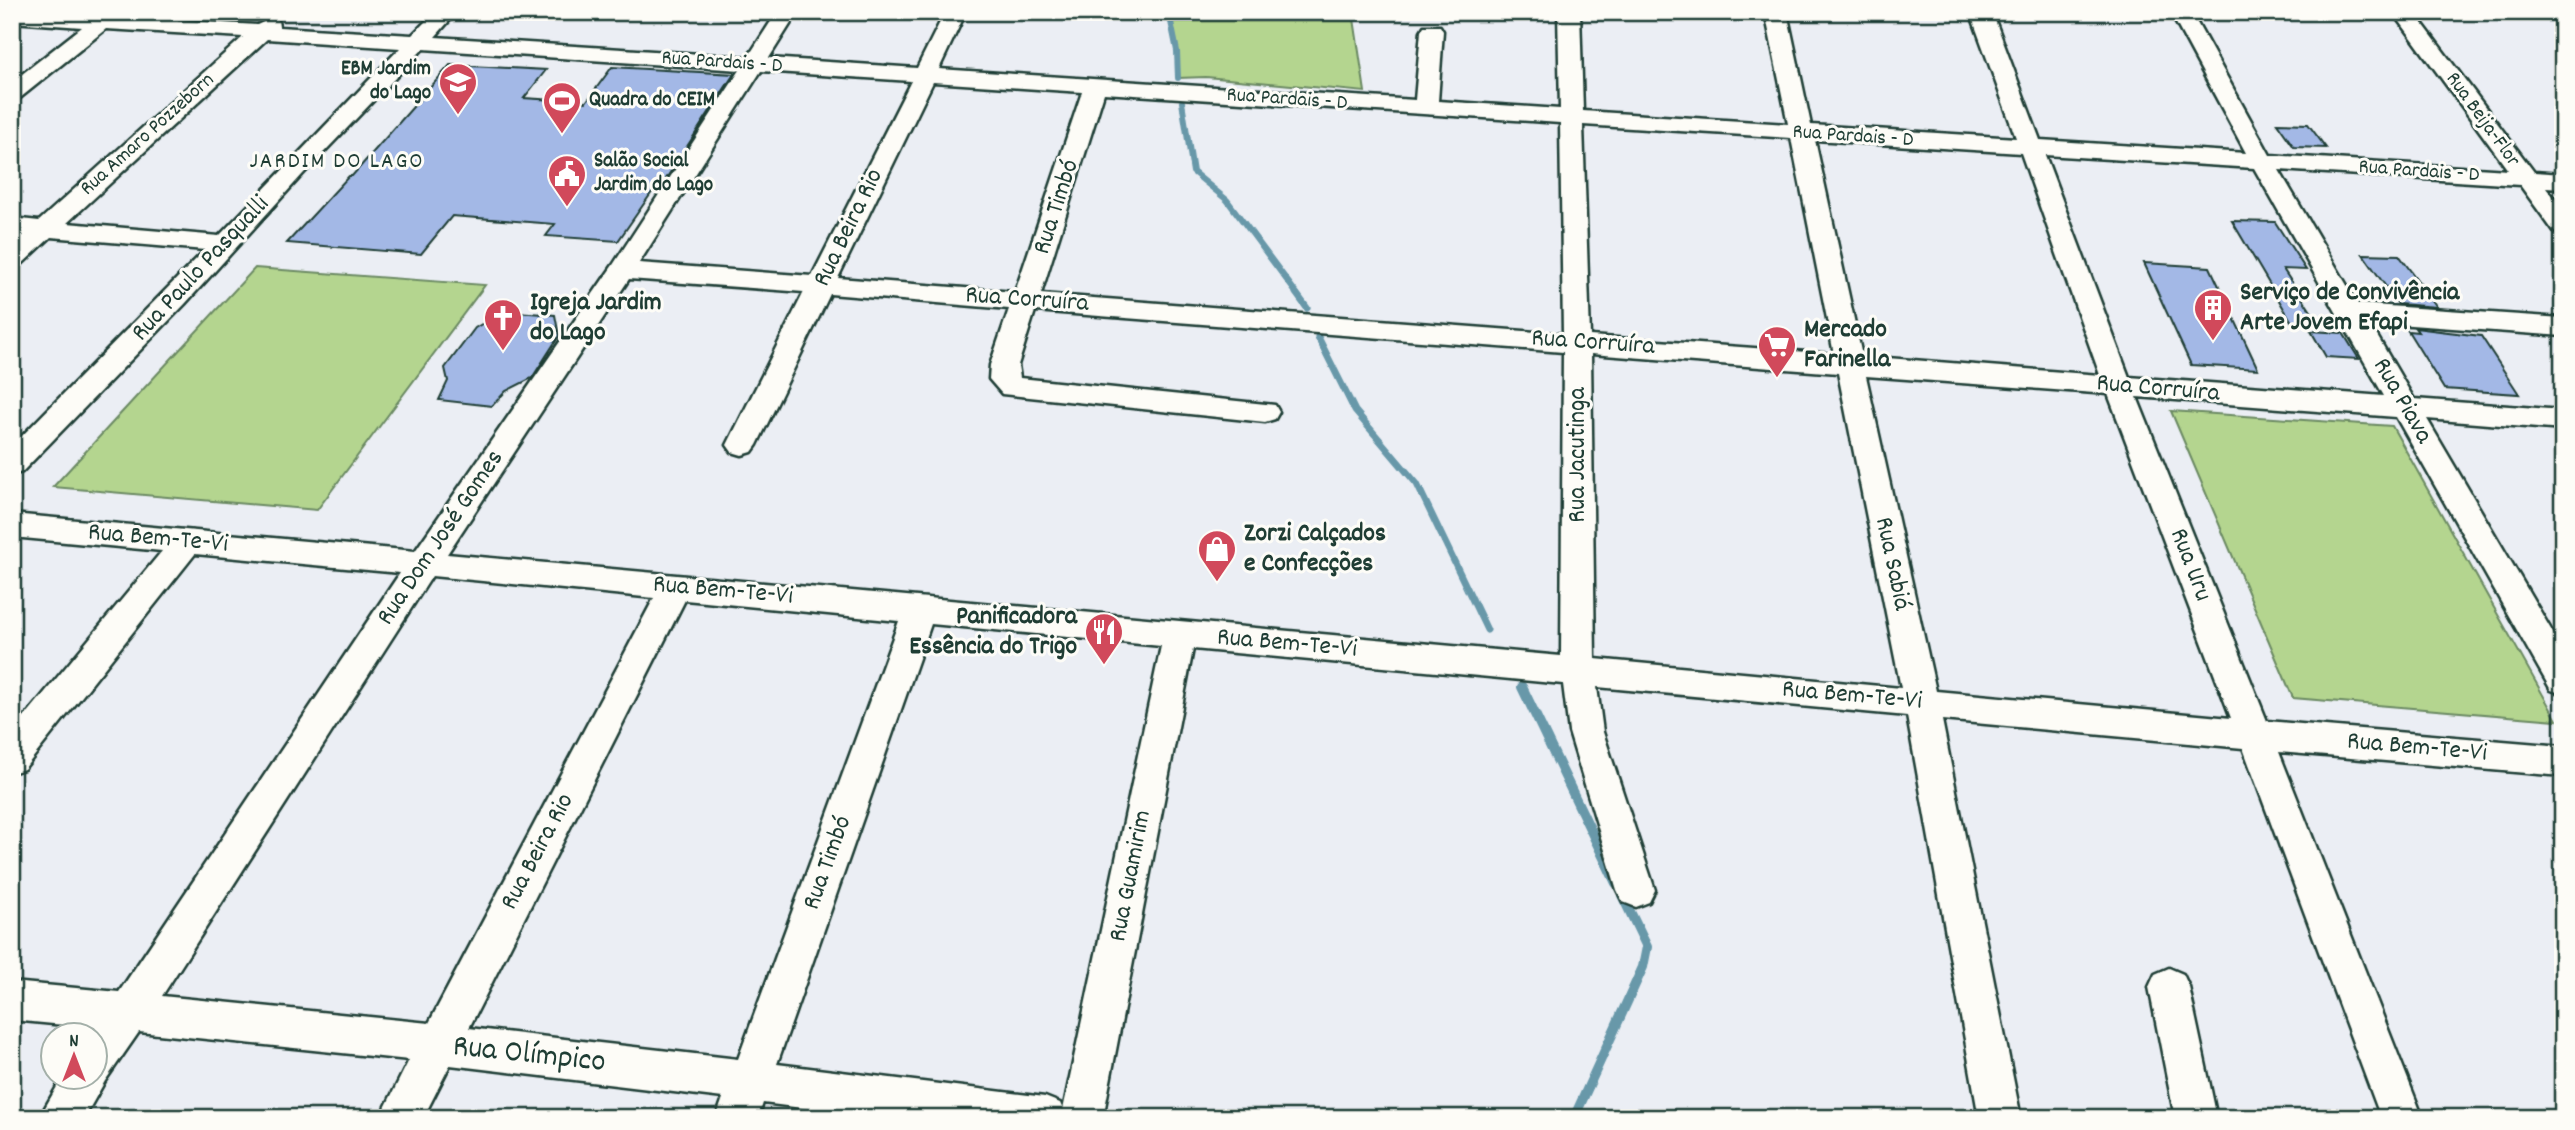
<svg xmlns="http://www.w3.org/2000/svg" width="2575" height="1130" viewBox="0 0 2575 1130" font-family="Dekko,sans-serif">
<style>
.green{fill:#b4d58f;stroke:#6a8962;stroke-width:2}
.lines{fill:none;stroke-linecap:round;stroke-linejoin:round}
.stream-far2{stroke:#6798a9;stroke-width:6}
.stream-far1{stroke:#6798a9;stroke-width:7}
.stream{stroke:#6798a9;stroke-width:10}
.building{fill:#a3b8e6;stroke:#1f3d34;stroke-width:2}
.minor-casing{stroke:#1f3d34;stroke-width:5}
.minor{fill:#fdfcf7;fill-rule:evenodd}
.labels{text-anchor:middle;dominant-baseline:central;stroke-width:6;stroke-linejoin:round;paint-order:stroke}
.far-street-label{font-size:21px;fill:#1f3d34;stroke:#fdfcf7}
.far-poi-label{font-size:21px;font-weight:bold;fill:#1f3d34;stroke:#fdfcf7;text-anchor:start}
.far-neighbourhood-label{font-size:23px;letter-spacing:2px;fill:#1f3d34;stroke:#fdfcf7}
.street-label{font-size:26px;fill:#1f3d34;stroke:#fdfcf7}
.poi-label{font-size:26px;font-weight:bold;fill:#1f3d34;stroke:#fdfcf7;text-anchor:start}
.near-street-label{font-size:32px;fill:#1f3d34;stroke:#fdfcf7}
</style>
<rect width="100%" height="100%" fill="#ebeef4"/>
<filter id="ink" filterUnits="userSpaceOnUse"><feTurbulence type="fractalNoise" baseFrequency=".0143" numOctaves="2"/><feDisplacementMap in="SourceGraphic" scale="14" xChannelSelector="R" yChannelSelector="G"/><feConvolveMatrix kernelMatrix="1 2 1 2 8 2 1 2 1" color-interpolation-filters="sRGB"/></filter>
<g filter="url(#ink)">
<path class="green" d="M1169,12h184l12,80 -159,-15 -28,1 -1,-27z
M255,268l230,17 -168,225 -264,-23z
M2171,411l221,15 165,294 -264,-22z"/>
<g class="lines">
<path class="stream-far2" d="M1169,12l8,39 1,27
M1182,102l11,70 34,28 70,94"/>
<path class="stream-far1" d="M1296,293l11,15
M1318,337l37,74 62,73 70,146"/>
<path class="stream" d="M1522,687l94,196
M1574,1118l69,-151 4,-20 -25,-52"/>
</g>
<path class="building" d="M450,65l96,5 -22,28 62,4 26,-35 122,7 -72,111h-5l-39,56 -72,-5 9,-12 -103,-8 -31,38 -134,-11 62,-67h3z
M2277,123l31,1 18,24 -32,-1z
M2232,221l43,1 31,48 -23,-1 37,56 -27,-1z
M2363,254l36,1 38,52 -39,-3z
M2144,263l66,4 48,102 -67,-4z
M504,311l51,4 4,21 -27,42 -26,13 -14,15 -53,-6 9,-19 -3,-13 30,-40z
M2415,328l66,8 38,58 -75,-5 -36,-58 10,1z
M2311,331l32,2 16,26 -33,-2z"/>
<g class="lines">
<defs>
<path id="minor" d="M12,12l85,3 3,-3h19l1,5 137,8 13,-6 8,1 1,7 133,8 23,-23h22l-22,25 313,20 29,-45h21l-29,46 148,10 28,-56h21l-27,57 476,31 6,-69 3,-5h16l3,5 -5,70 122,8 -2,-97h22l3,99 205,13 -23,-112h22l24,113 205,13 -46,-126h22l48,128 206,13 -76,-141h21l79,143 238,15 -115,-158h21l120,160 29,2v14l-17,-1 17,22v26l-9,-3 -34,-47 -241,-15 79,134 205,14v18l-194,-14 45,77 149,11v20l-136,-11 136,231v44l-12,-4 -155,-273 -259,-20 130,324 296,25v30l-284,-24 144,366h-42l-138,-370 -301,-28 79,398h-42l-72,-402 -310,-29 6,45 52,158 -6,12 -13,5 -13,-5 -6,-12 -48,-158 -6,-48 -370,-35 -90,469h-223l-117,-15 -5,15h-42l7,-20 -273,-33 -27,53h-43l29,-58 -270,-28 -34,49 -21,37h-45l23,-40h32v-42h-4l5,-8 -83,-8v-38l107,10 281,-419 -205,-19 -171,215 -12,4v-41l150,-181 -150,-14v-23l403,37 198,-286 127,-195 -317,-21 -120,125 -118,130 -163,168 -10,3v-29l193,-196 -154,-13 -30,28 -9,2v-22l12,-10 -12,-1v-16l27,3 204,-184 -137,-8 -86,69 -8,2v-18l70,-55 -70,-5zM267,39l133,9 -181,188 -152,-13zM761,71l150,10 -99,195 -173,-13zM933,82l149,10 -67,200 -177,-14zM1104,93l456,30 3,211 -522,-40zM1583,125l208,13 43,216 -244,-18zM1815,140l206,13 79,222 -238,-19zM2045,155l209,13 130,228 -255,-19zM629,279l175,13 -77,153 5,7 10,3 10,-3 5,-7 73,-151 179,15 -19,56 -1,14 13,15 263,28 10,-3 4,-7 -4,-7 -255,-27 -2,-13 17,-54 528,41 -2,304 -1114,-102zM1591,354l247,19 63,315 -306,-29zM1866,376l242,18 123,324 -295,-27zM432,576l222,22 -225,425 -267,-27zM685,600l214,21 -161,438 -269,-31zM931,624l230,22 -98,464 -3,-7 -15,-6 -268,-33z
M2169,968l14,6 6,13 28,131h-42l-26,-131 6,-13z"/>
</defs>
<use href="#minor" class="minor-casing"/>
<use href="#minor" class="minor"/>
</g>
</g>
<defs>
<symbol id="school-pin" viewBox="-11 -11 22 30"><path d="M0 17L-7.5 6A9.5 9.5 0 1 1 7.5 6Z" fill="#d1495b" stroke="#fdfcf7"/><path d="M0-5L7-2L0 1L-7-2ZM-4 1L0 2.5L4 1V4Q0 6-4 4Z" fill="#fff"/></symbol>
<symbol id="stadium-pin" viewBox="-11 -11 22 30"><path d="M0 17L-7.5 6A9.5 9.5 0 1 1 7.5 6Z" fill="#d1495b" stroke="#fdfcf7"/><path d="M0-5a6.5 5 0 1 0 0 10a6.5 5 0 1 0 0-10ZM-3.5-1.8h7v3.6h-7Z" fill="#fff"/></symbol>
<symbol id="civic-pin" viewBox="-11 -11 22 30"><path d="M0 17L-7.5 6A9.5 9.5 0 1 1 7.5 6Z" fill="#d1495b" stroke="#fdfcf7"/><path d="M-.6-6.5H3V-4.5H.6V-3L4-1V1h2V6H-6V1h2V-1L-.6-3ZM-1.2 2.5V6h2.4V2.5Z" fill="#fff"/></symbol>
<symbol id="building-pin" viewBox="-11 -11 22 30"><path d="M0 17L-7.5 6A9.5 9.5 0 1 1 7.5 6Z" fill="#d1495b" stroke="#fdfcf7"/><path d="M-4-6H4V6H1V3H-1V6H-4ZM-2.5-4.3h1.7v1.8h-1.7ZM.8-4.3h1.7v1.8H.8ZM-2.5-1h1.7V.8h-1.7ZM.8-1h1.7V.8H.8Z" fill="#fff"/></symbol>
<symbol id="church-pin" viewBox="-11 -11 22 30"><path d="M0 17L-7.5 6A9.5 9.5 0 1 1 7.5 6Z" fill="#d1495b" stroke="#fdfcf7"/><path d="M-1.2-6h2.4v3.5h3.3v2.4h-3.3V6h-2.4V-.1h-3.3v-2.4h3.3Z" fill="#fff"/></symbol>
<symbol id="supermarket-pin" viewBox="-11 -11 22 30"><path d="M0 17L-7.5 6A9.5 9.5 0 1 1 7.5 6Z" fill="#d1495b" stroke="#fdfcf7"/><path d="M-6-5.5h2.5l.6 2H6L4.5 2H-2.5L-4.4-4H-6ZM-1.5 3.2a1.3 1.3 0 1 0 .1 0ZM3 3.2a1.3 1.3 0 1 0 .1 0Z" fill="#fff"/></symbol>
<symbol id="shop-pin" viewBox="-11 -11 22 30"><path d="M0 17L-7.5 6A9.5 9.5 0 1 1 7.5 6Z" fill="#d1495b" stroke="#fdfcf7"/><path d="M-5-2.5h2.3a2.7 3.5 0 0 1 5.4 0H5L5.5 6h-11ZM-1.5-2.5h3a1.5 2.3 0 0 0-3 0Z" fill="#fff"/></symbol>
<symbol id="restaurant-pin" viewBox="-11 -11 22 30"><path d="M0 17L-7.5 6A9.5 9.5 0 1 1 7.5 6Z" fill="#d1495b" stroke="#fdfcf7"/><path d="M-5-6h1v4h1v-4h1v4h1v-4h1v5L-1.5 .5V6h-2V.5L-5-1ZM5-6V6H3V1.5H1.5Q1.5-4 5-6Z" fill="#fff"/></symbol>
</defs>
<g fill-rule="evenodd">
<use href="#school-pin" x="436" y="60" width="44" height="60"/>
<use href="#stadium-pin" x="540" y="79" width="44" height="60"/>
<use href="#civic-pin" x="545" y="152" width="44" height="60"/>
<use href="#building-pin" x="2191" y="286" width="44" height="60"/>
<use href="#church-pin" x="481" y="296" width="44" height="60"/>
<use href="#supermarket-pin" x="1755" y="323" width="44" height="60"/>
<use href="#shop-pin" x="1195" y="527" width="44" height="60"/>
<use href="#restaurant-pin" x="1082" y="610" width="44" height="60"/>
</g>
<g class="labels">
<g class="far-street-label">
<text transform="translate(722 63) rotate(4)">Rua Pardais - D</text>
<text transform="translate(1287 100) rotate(4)">Rua Pardais - D</text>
<text transform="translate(2482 120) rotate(54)">Rua Beija-Flor</text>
<text transform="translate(148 135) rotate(-42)">Rua Amaro Pozzeborn</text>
<text transform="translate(1853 137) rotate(4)">Rua Pardais - D</text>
<text transform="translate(2419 172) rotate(4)">Rua Pardais - D</text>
</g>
<g class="far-poi-label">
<text x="431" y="70" text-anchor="end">EBM Jardim<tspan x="431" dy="24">do Lago</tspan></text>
<text x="589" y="101">Quadra do CEIM</text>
<text x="594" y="162">Salão Social<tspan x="594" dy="24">Jardim do Lago</tspan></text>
</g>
<g class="far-neighbourhood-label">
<text x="337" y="162">JARDIM DO LAGO</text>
</g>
<g class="street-label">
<text transform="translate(1057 207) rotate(-72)">Rua Timbó</text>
<text transform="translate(849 228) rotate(-64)">Rua Beira Rio</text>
<text transform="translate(201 269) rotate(-47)">Rua Paulo Pasqualli</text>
<text transform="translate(1027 300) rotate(4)">Rua Corruíra</text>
<text transform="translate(1593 343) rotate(4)">Rua Corruíra</text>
<text transform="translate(2158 389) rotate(5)">Rua Corruíra</text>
<text transform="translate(2402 401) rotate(60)">Rua Piava</text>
<text transform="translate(1578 455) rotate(-90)">Rua Jacutinga</text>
<text transform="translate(441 538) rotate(-56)">Rua Dom José Gomes</text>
<text transform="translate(158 539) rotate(5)">Rua Bem-Te-Vi</text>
<text transform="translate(1892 564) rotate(78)">Rua Sabiá</text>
<text transform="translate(2190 565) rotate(69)">Rua Uru</text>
<text transform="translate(723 591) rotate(5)">Rua Bem-Te-Vi</text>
<text transform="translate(1287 644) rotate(5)">Rua Bem-Te-Vi</text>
<text transform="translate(1852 696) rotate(5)">Rua Bem-Te-Vi</text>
<text transform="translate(2417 748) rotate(5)">Rua Bem-Te-Vi</text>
<text transform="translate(538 852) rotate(-62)">Rua Beira Rio</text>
<text transform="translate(828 863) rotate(-70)">Rua Timbó</text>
<text transform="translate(1131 876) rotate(-79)">Rua Guamirim</text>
</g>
<g class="poi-label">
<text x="2240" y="293">Serviço de Convivência<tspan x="2240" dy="30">Arte Jovem Efapi</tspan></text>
<text x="530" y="303">Igreja Jardim<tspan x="530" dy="30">do Lago</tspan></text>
<text x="1804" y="330">Mercado<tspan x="1804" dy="30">Farinella</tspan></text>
<text x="1244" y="534">Zorzi Calçados<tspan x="1244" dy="30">e Confecções</tspan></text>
<text x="1077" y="617" text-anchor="end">Panificadora<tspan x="1077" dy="30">Essência do Trigo</tspan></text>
</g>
<g class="near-street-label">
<text transform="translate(529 1056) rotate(6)">Rua Olímpico</text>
</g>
</g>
<rect width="2575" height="1130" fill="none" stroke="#fdfcf7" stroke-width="42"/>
<rect x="21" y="21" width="2533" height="1088" fill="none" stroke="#1f3d34" stroke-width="2.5" filter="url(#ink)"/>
<g transform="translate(74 1056)"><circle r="33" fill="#fdfcf7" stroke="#a4b0a9" stroke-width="2"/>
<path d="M0-5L12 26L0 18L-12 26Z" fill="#d1495b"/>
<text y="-10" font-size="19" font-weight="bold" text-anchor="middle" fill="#1f3d34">N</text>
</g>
</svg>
